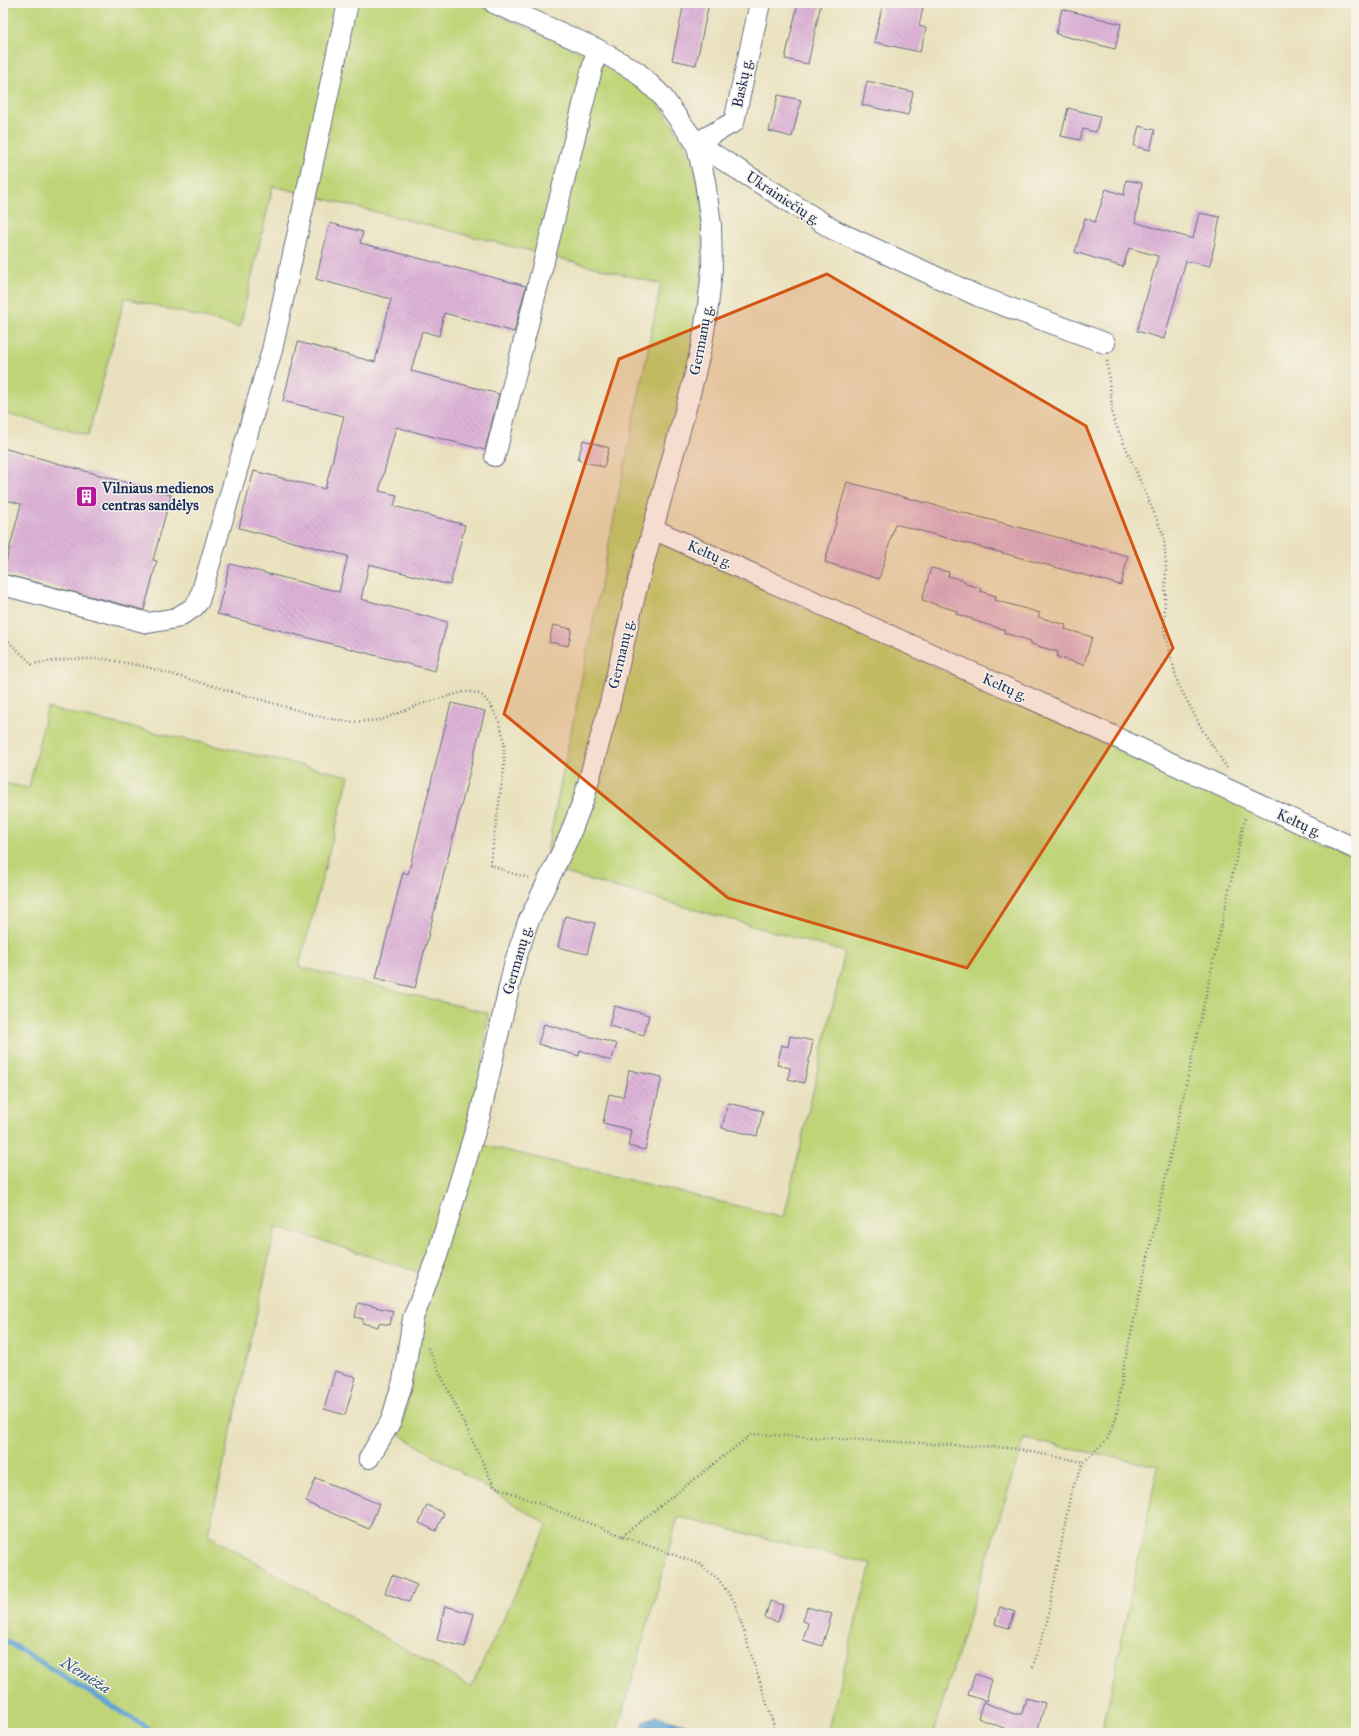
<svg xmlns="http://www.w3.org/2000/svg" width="1359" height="1736" viewBox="0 0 1359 1736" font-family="'IM FELL Great Primer',serif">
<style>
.grass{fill:#bfd477;stroke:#6d826a;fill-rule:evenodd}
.water{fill:#5ea4d4;stroke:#3c6a99}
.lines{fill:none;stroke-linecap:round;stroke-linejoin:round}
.stream{stroke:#5ea4d4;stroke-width:5.5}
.building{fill:url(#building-back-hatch)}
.street-casing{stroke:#636d7f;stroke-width:22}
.path{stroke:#636d7f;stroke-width:2.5;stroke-dasharray:1 3;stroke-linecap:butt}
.street{stroke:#fff;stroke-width:20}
.marked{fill:#d45514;fill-opacity:0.2;stroke:#d45514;stroke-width:3;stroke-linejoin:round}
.labels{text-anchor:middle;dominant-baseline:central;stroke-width:3;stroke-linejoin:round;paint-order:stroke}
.street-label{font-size:15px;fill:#1b2f5e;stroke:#f7f3e8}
.poi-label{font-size:15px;font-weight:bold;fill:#1b2f5e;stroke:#f7f3e8;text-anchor:start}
.water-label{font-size:16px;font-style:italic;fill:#325887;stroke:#f7f3e8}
</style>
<defs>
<pattern id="building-back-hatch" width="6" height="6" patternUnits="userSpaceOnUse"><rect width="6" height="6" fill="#deb4d8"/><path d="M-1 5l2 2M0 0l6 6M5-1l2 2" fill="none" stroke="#be9bbc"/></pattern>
</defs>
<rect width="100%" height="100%" fill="#f7f3e8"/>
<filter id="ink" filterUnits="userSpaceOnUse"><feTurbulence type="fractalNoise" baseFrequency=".025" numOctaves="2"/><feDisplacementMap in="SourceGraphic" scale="8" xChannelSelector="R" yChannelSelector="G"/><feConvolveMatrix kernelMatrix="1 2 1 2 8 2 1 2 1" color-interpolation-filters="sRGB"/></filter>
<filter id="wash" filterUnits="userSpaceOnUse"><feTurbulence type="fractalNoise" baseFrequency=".012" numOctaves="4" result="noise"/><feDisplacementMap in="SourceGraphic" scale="16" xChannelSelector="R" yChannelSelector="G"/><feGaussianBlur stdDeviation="0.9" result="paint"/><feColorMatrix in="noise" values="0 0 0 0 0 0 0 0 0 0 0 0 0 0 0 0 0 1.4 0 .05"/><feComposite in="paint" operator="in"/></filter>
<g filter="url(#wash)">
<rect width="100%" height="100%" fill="#e9e1bd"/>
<path class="grass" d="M3,3h470l147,67 30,22 36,53 9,26 7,32v78l-41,262 695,314v876h-254l56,-267 -134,-27 -91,294h-106l44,-169 -193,-47 -61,216h-614v-950l26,5 18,-80 302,68 -50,191 189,46 -13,130 309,74 61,-265 -301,-85 117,-583 -388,-98 -33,141 -115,-29 -37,138 -85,-24zM276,1226l158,51 -34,158 148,90 -77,162 -263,-152z"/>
<path class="water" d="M657,1716l4,1 54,16h-75l4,-12z"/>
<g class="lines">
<path class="stream" d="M3,1639l153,94"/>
</g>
<g id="blocks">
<path class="building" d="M684,3h25l-13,62 -24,-5z
M798,3h23l-13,61 -23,-5z
M883,3h41l-5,23 7,2 -6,24 -46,-10z
M1062,9l59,15 -6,25 -59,-15z
M867,81l46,11 -5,23 -46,-10z
M778,95l23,5 -9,37 -23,-6z
M1068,108l32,8 -4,16 -13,-3 -3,11 -19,-4z
M1139,126l16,4 -5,20 -16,-4z
M1126,180l16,3 -7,39 58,17 6,-26 21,4 -10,49 -24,-5 -22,78 -27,-8 21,-75 -29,-8 -6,19 -48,-15 10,-34 10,4 11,-33 18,6z
M330,223l33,9 -3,11 166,43 -12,46 -70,-19 -5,23 -17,-5 -11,40 88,23 -14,56 -89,-23 -17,64 18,4 -3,11 71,19 -15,60 -81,-21 -8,35 86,23 -12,49 -218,-57 13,-50 109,28 9,-36 -109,-28 15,-57 71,18 19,-73 -61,-15 15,-59 77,20 16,-63 -75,-20z
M583,440l26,8 -5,19 -26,-7z
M3,448l168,47 -18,65 4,1 -13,49 -141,-36 18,-70 -18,-5z
M847,482l281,74 -7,29 -226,-61 -16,55 -54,-17z
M931,568l18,4 -1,4 17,5v3l16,4 -1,3 16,5 -1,4 45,13 -2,4 28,8 -1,4 27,8 -8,28 -27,-8 1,-5 -27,-8v-3l-27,-8 1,-3 -33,-10v-1l-16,-5 1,-3 -35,-11z
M553,625l19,4 -4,17 -19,-4z
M451,703l34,8 -70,277 -39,-10 27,-106 5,2z
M565,916l30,7 -8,31 -29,-7z
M614,1006l35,9 -5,20 -35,-9z
M544,1024l73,20 -6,17 -31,-11 -1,6 -41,-12z
M790,1036l23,5 -9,42 -16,-4 2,-11 -13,-3 5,-20 6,2z
M629,1070l33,7 -17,73 -17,-4 3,-16 -28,-7 6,-29 14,3z
M728,1103l35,8 -6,25 -35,-8z
M358,1303l35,8 -3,14 -11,-2 -1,4 -16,-4 1,-4 -8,-2z
M335,1371l21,6 -11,38 -21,-6z
M316,1478l63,26 -10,25 -63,-27z
M427,1505l17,8 -8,18 -17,-8z
M392,1575l25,10 -8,17 -24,-9z
M770,1601l13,4 -5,17 -13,-4z
M445,1606l29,8 -9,33 -28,-7z
M807,1607l25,7 -10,32 -19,-6 5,-17 -5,-2z
M1000,1607l15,5 -6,16 -14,-4z
M975,1674l17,6 -6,21 -18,-6z
M1026,1698l19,5 -8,30h-29l1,-3 -31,-12 5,-16 31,12h8z"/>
</g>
</g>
<g filter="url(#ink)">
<use href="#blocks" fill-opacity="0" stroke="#636d7f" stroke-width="1"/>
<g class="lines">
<defs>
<path id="street" d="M494,3l103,46 40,23 24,23 35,48 138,87 144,66 127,47
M696,143l38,-21 26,-119
M495,456l102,-407
M653,529l443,199 260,121
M3,585l145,38 28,-5 17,-10 6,-7 73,-251 76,-347
M369,1458l22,-37 12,-40 10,-63 24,-62 43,-141 35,-154 13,-39 41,-85 15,-39 26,-95 27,-116 55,-201 10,-42 6,-38 4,-37 -1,-44 -6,-44 -9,-38"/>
</defs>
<use href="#street" class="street-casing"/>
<path class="path" d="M1107,361l6,57 51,118 2,33 -2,60 14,55 25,47 24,37
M3,636l29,28 36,-5h36l39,7 178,51 29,5 31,-2 40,-16 42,-12h11l9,4 8,10 8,15 5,18v30l-14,95 17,8 23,6
M428,1348l66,138 128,50 77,28 19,15 16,22 39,122 2,10
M622,1536l130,-102 258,14 74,14
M1033,1667l14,-46 24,-129 13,-30 23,-23 9,-20 8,-54 121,-547"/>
<use href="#street" class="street"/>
</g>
</g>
<path class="marked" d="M827,274l259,152 87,222 -206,320 -239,-70 -224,-184 115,-355z"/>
<defs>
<symbol id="building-square" viewBox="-11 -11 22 22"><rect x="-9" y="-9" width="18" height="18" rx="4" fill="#b5179e" stroke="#f7f3e8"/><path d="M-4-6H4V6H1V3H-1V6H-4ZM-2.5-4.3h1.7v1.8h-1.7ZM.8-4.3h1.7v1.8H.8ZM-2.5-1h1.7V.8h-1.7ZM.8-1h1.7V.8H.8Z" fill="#fff"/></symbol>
</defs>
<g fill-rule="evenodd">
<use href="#building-square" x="74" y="484" width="25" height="25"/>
</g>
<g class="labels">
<g class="street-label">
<text transform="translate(742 83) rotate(-78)">Baskų g.</text>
<text transform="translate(783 198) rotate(33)">Ukrainiečių g.</text>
<text transform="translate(701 340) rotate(-79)">Germanų g.</text>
<text transform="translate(710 554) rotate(24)">Keltų g.</text>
<text transform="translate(621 654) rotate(-77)">Germanų g.</text>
<text transform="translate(1005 687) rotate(24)">Keltų g.</text>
<text transform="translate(1299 823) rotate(25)">Keltų g.</text>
<text transform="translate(517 960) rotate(-74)">Germanų g.</text>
</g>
<g class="poi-label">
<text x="102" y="488">Vilniaus medienos<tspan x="102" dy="17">centras sandėlys</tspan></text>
</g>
<g class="water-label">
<text transform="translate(86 1675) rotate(32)">Nemėža</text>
</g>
</g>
<rect width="1359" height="1736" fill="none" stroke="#f7f3e8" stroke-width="16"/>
</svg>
